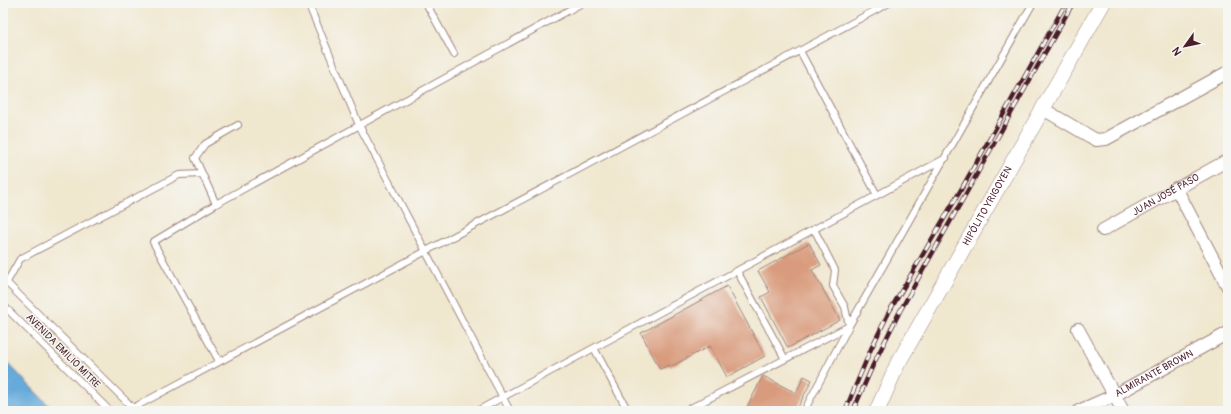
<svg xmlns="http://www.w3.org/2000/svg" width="1231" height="414" viewBox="0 0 1231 414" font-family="Pangolin,sans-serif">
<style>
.water{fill:#66aadb;stroke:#586483}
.building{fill:#d99b7d}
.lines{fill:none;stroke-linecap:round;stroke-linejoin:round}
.service-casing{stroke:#9d837d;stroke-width:8}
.minor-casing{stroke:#9d837d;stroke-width:14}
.tertiary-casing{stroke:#9d837d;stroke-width:16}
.service{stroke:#fff;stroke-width:6}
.minor{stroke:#fff;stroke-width:12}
.tertiary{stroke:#fff;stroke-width:15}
.rail-casing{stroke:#4a1f2b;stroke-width:4.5}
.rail{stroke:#f6f6f2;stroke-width:3;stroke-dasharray:9;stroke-linecap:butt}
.labels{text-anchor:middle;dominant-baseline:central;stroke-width:3;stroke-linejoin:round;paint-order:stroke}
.street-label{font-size:10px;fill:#4a1f2b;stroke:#f6f6f2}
</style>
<rect width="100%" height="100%" fill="#f6f6f2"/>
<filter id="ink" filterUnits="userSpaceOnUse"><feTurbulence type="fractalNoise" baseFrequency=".025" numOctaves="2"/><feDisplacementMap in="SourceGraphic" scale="8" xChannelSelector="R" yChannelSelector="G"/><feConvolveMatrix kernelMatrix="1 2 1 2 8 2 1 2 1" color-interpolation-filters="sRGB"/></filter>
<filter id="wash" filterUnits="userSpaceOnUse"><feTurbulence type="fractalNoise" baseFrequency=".012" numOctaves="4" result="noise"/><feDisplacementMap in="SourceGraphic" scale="16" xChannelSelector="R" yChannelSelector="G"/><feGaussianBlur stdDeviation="0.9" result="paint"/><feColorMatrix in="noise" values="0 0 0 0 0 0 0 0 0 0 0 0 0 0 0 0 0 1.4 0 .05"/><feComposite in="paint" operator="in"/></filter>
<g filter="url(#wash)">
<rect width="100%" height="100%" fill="#f0e7cf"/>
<path class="water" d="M3,358l51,53h-51z"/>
<g id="blocks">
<path class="building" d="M809,243l12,22 -9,5 28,50 -52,28 -27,-51 9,-5 -12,-21z
M727,286l38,70 -38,21 -17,-31 -40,21 -1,-2 -9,4 -19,-36z
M763,376l33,17 8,-17 8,4 -16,31h-51z"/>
</g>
</g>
<g filter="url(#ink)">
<use href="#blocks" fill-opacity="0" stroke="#9d837d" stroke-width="1"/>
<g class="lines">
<defs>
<path id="service" d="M308,3l51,122 151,286
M426,3l28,51
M800,51l77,144
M216,204l-21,-46 10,-14 33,-19
M737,271l48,88
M3,279l133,132
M7,282l13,-23 159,-84 23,-1
M3,305l107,106
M594,348l34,63
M219,361l-66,-119 63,-38 366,-201
M133,408l756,-405
M477,411l469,-253
M685,411l164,-85 -4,-19 -12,-21 2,-16 -21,-41
M804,411l45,-85 184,-323"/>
<g id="minor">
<path d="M1043,109l53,31 10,-1 122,-67"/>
<path d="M1176,188l52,99"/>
<path id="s1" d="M1103,230l125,-70"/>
<path d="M1078,329l45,82"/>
<path id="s2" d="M1079,411l36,-16 113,-62"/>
</g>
<g id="tertiary">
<path id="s3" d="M877,411l20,-46 206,-362"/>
</g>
</defs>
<use href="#service" class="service-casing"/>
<use href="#minor" class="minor-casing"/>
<use href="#tertiary" class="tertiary-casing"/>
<use href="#service" class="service"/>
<use href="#minor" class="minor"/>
<use href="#tertiary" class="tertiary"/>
<defs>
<path id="rail" d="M845,411l26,-62 18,-37 73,-124 104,-185
M853,411l20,-46 27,-54 173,-308"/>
</defs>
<use href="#rail" class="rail-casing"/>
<use href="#rail" class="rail"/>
</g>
</g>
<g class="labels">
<g class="street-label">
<text stroke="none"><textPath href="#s1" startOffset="72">JUAN JOSÉ PASO</textPath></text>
<text stroke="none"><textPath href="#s3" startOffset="233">HIPÓLITO YRIGOYEN</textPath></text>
<text transform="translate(63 351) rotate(45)">AVENIDA EMILIO MITRE</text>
<text stroke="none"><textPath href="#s2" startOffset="84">ALMIRANTE BROWN</textPath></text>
</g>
</g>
<rect width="1231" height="414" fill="none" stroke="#f6f6f2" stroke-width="16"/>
<g transform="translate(1185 46) rotate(237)" stroke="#f6f6f2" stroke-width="3" paint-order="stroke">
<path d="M0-3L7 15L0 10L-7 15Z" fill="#4a1f2b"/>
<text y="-6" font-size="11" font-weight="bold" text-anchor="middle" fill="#4a1f2b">N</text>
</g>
</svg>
